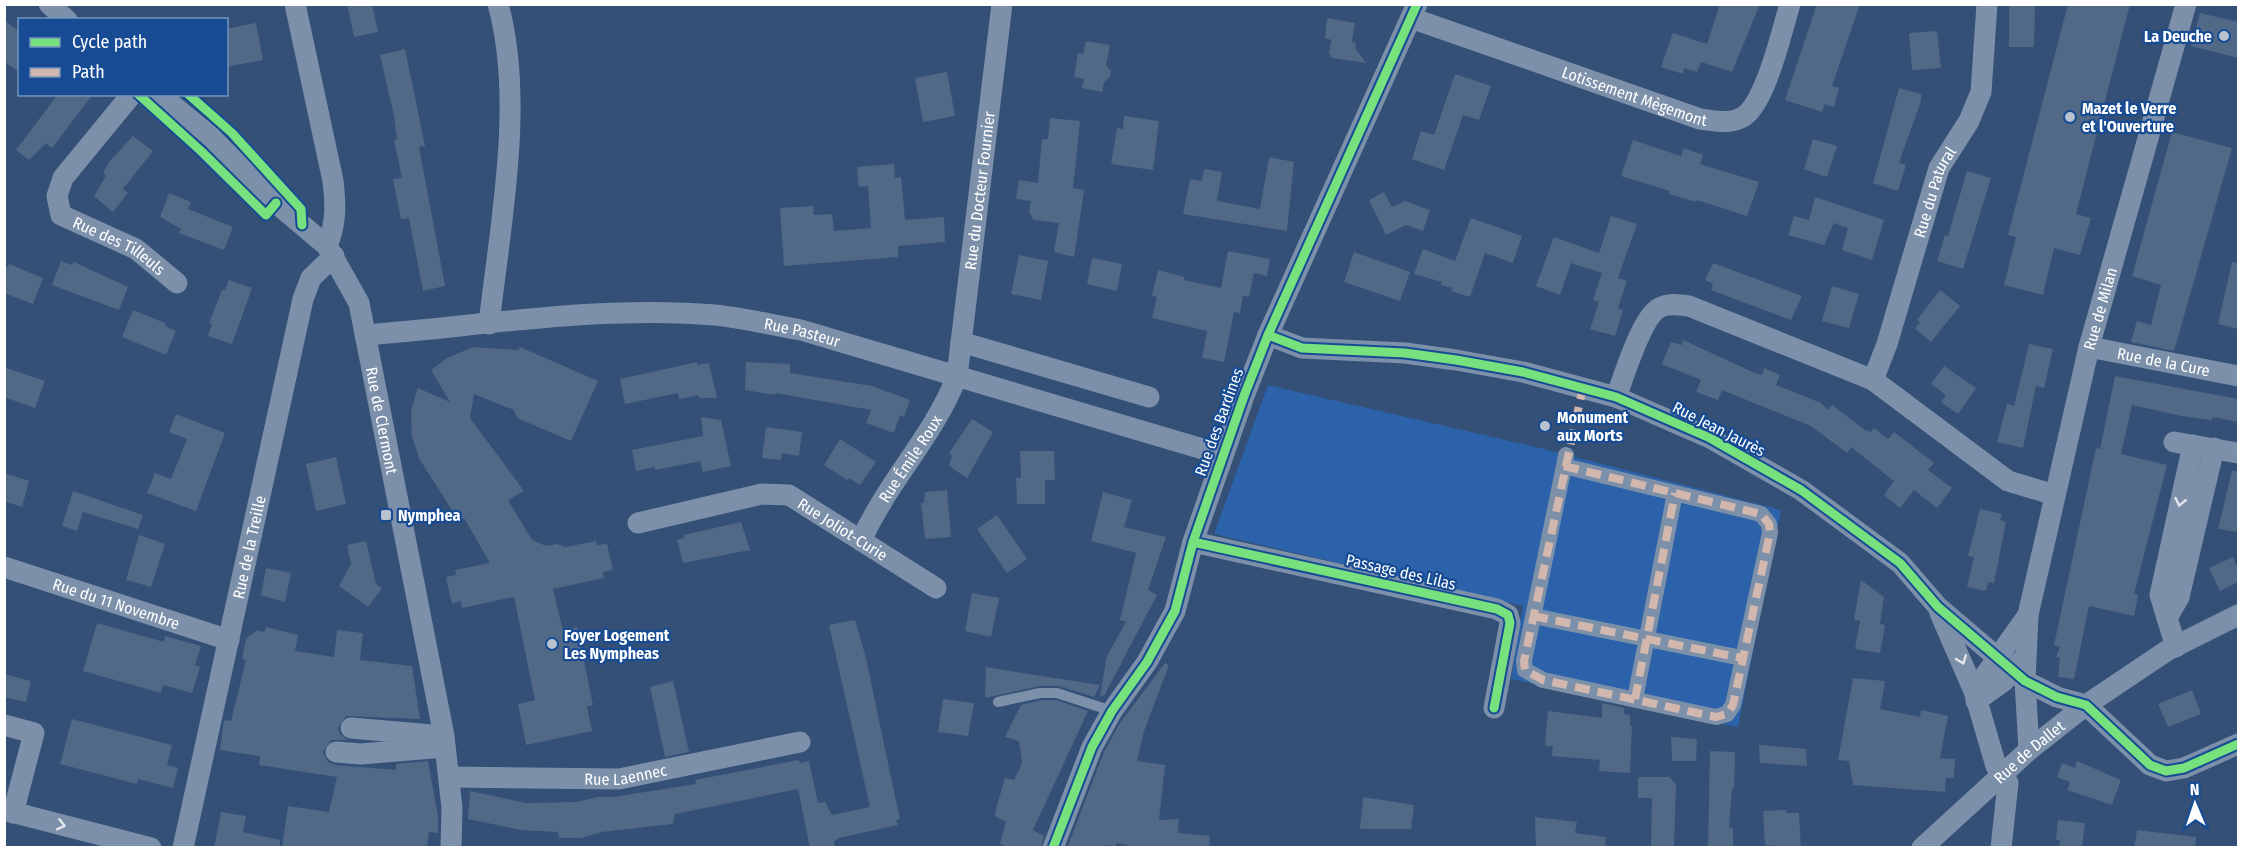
<svg xmlns="http://www.w3.org/2000/svg" width="2243" height="852" viewBox="0 0 2243 852" font-family="'Fira Sans Condensed',sans-serif">
<style>
.green{fill:#2b62aa}
.building{fill:#516886}
.lines{fill:none;stroke-linecap:round;stroke-linejoin:round}
.service{stroke:#7c90aa;stroke-width:10}
.pedestrian{stroke:#7c90aa;stroke-width:16}
.minor{stroke:#7c90aa;stroke-width:21}
.quiet{stroke:#d1b7ad;stroke-width:8;stroke-dasharray:15 8;stroke-linecap:butt}
.cycleway-casing{stroke:#174c94;stroke-width:13}
.cycleway{stroke:#77e17e;stroke-width:9}
.oneway{stroke:#e5e9ee}
.poi-dot{fill:#b8c2cf;stroke:#174c94;stroke-width:2}
.labels{text-anchor:middle;dominant-baseline:central;stroke-width:4.5;stroke-linejoin:round;paint-order:stroke}
.poi-label{font-size:16px;font-weight:bold;fill:#fff;stroke:#174c94;text-anchor:start}
.street-label{font-size:16px;fill:#fff;stroke:#174c94}
</style>
<rect width="100%" height="100%" fill="#345077"/>
<path class="green" d="M1268,385l268,62 245,63 -43,217 -227,-48 12,-73 -309,-72z"/>
<path class="building" d="M347,4h25l6,28 -24,5z
M1720,4h40l-28,68 -31,-10 -4,10 -13,-4 -1,6 -22,-7 12,-34 34,11z
M1817,4h43l-28,82 7,2 -5,19 -9,-3 -3,8 -37,-12z
M2009,4h26l-1,43h-25z
M2068,4h62l-54,210 15,4 -11,37 -26,-7 -11,47 -39,-10 12,-48 -8,-2z
M2200,13l38,9v36l-47,-12z
M1327,18l28,5 -3,19 4,1 -1,5 11,15 -34,-5 -3,-5 2,-13 -6,-2z
M4,20l16,12v41l-16,-12z
M256,23l7,37 -37,7v-38z
M1937,31l4,37 -29,2 -3,-37z
M1086,41l24,4 -4,20 5,6 -1,6 -6,5 -2,10 -20,-4 2,-9 -10,-2 4,-24 5,1z
M405,49l20,97 -6,1 26,139 -22,5 -14,-73 -8,1 -8,-40 9,-1 -8,-38 3,-1 -3,-23 -14,-61z
M947,72l8,44 -32,6 -8,-44z
M1455,74l36,12 -12,34 -16,-5 -19,55 -32,-11 9,-28 13,4z
M1899,88l22,6v7l-22,62 7,2 -8,26 -25,-8z
M58,94h35l-41,54 -6,-5 -17,17 -13,-10z
M1124,116l35,5 -6,49 -42,-6 6,-36 6,1z
M1050,118l30,3 -7,67 11,2 -10,67 -20,-5 5,-29 -25,-3 -5,-8 2,-11 -15,-2 3,-19 19,3 4,-44h6z
M2172,132l60,16 -58,203 -43,-9 6,-21 14,4 10,-40 -29,-9z
M133,136l20,15 -30,38 5,4 -15,19 -19,-16 12,-20 -3,-3 6,-11z
M1813,139l24,7 -10,31 -23,-8z
M1633,140l48,16 3,-8 19,7 -3,9 59,18 -12,34 -50,-16 -1,2 -27,-8 1,-3 -49,-15z
M1269,157l25,5 -7,69 -104,-17 7,-35 12,2 2,-12 18,3 -5,29 43,8z
M894,164l1,14 6,-1 4,43 39,-3 1,25 -47,4v11l-114,9 -4,-58 33,-2 1,9 18,-1 2,17 37,-3 -3,-42 -9,1 -2,-20z
M1967,171l24,7 -28,91 -26,-8 8,-26 3,1z
M1384,192l8,15 13,-6 25,9 -7,21 -17,-6 -20,10 -17,-35z
M169,193l22,9 -3,7 45,18 -9,23 -45,-17 2,-4 -21,-12z
M1815,197l69,23 -12,40 -30,-10 6,-22 -14,-5 -10,22 -36,-10 6,-19 15,4z
M1611,216l26,8 -19,54 9,3 -9,27 5,2 -8,26 -25,-7 9,-27 -6,-2 9,-27 -31,-10 -11,32 -24,-9 18,-49 45,16z
M1471,218l51,18 -9,27 -28,-10 -15,44 -19,-6 1,-3 -11,-3 1,-3 -28,-8 9,-25 32,12z
M1228,251l42,8 -3,17 -13,-3 -5,24 -6,-1 -3,17 -6,-1 -10,50 -22,-4 5,-27 -55,-13 5,-21 -5,-1 6,-26 27,7 -1,3 37,8z
M1354,252l56,20 -10,29 -56,-19z
M1019,255l29,6 -7,39 -30,-6z
M1092,258l30,6 -5,27 -30,-7z
M61,261l11,4 2,-3 54,25 -9,23 -67,-25z
M2232,262l6,1v66l-20,-5z
M1713,263l89,33 -11,24 -80,-30 2,-6 -8,-4z
M9,264l34,14 -10,26 -29,-11v-27l4,1z
M229,280l23,8 -20,56 -24,-8 4,-12 -3,-1 13,-33h3z
M1832,286l27,8 -10,34 -27,-7z
M1940,290l20,16 -29,36 -16,-13 5,-7 -3,-2z
M133,310l32,13v3l11,5 -10,24 -44,-18z
M1683,340l72,33 7,2 2,-7 16,7 -4,10 45,18 7,7 4,-5 33,25 6,2 3,-4 14,11 6,-7 40,31 -6,7 24,18 -15,20 -23,-18 -14,18 -16,-13 10,-14 -43,-34 -4,6 -36,-27 -89,-36 -4,10 -22,-8 5,-12 -39,-16 9,-22 11,3z
M2029,344l24,5 -9,39 -8,-2 -13,62 -26,-6 10,-38 7,2z
M473,347l45,3 2,-3 78,34 -27,60 -54,-23 -3,-8 -40,-16 -4,24 54,73 -16,9 24,40 14,6 11,-2 8,3 31,-6 1,4 10,-1 6,26 -10,2 1,6 -51,11 10,42 14,-4 16,78 -6,2 5,24 -66,14 -8,-41 17,-4 -21,-103 -52,11 -1,-7 -9,3 -6,-27 10,-2 -1,-5 35,-7 -26,-45 -5,3 -39,-61 -8,-23 -1,-27 7,-22 32,14 -19,-32 16,-12z
M697,362v3l12,-2 8,35h-18v-3l-20,4 -1,-6 -53,11 -5,-25z
M746,362l44,2v9l82,13 38,14 -6,17 -4,-2 -6,18 -28,-10 5,-13 -95,-17 -1,2 -30,-5z
M1944,366l32,22 -18,26 -17,-12 5,-7 -15,-11z
M4,367l41,14 -10,27 -31,-11z
M2115,376l123,23v23l-25,-5 -1,3 -31,-4 -49,-11 -11,49 46,11 -33,129 4,1 -4,21 -45,-10 -15,73 -16,-2 2,-19 -4,-1 4,-10 -6,-2 42,-197 4,1z
M176,414l49,19 -29,78 -49,-18 8,-20 16,6 16,-40 -18,-7z
M701,417l20,3 10,46 -28,6 -3,-11 -45,9v-3l-19,4 -4,-21 71,-14z
M972,419l21,13 -26,46 -18,-12 3,-10 -3,-3z
M766,427l36,5 -3,24 -17,-3 -1,7 -19,-2z
M840,439l36,23 -16,23 -11,-7 -2,2 -23,-15z
M1020,451h34l1,29h-10v24h-28l-1,-26h5z
M336,457l10,47 -30,7 -10,-47z
M2232,471h6v61l-20,-3z
M4,473l25,8 -7,26 -18,-6z
M947,490l4,47 -26,2 -4,-36h3l1,-11z
M73,491l70,24 -5,14 -55,-17 -6,19 -15,-5z
M1103,492l29,8 -8,27 42,10 -18,53 9,5 -53,101 -4,-1 7,-39 19,-34 -6,-2 16,-67 -45,-12z
M1980,509l22,5 -2,6 6,2 -12,61 -6,-1 -2,9 -19,-4 7,-30 -6,-1z
M997,515l30,44 -20,14 -30,-44z
M741,522l9,28 -67,13 -6,-23 7,-2v-3z
M139,535l26,9 -14,43 -25,-7z
M366,541l10,43 6,4 -14,19 -29,-21 12,-22 -4,-19z
M2233,557l5,12v13l-18,9 -11,-23z
M266,568l25,5 -6,29 -24,-7z
M1861,580l23,17 -4,27 5,1 -5,28 -25,-4 5,-28 -6,-1z
M972,593l27,5 -8,39 -26,-6z
M855,620l11,38 27,129 7,32 -4,1 2,5 -59,13 -5,3 1,7h-25l-12,-59 -123,25 -2,10 -71,8 -21,6h-22l-1,-6 -37,-2 -53,-11 2,-28 56,12 51,-1 20,-5h16l83,-13 -1,-4 104,-20 1,3 9,-2 9,42 7,-1 7,13 38,-8 -41,-182z
M97,623l67,19 1,-6 36,10 -6,19 5,2 -8,26 -29,-8 -2,8 -78,-22z
M266,627l32,8 -3,16 39,6 3,-27 26,3 -3,27 52,6 8,53 -74,-3 -8,12 2,6 8,6h-17l-8,12 5,10 7,3 61,5v-6l32,-3 10,55v17l-9,-1 -2,16h-145l6,-42 41,6 8,-35 -78,-12 1,-9 -40,-6 4,-30 7,1 15,-61 -4,-1 4,-20 11,-9 7,2z
M1165,663l4,2 -25,66 -7,30 28,4 -6,55 20,-1 -1,14 32,3 -1,12h-68l-24,-5 -1,3 -12,-1v3h-37l37,-96 16,-29z
M986,667l49,8 65,10 -6,12 -35,-11h-19l-55,12z
M4,674l27,7 -5,21 -22,-5z
M1853,678l32,3 -5,28 40,8 1,-7 27,6 -8,42 15,1 -1,19h-8l-1,14 -92,-7 -4,-24 -11,-1z
M673,681l16,71 -24,5 -15,-70z
M2192,690l9,24 -33,13 -10,-23z
M943,699l31,4 -6,33 -30,-4z
M1041,700h15l32,11 -55,119 11,6 -3,12h-30l-11,-4 6,-22 -11,-6 1,-7 9,-31 9,2 8,-17 -3,-22 -14,-4 16,-32z
M1602,703l22,5v6l6,1v11h2l-2,47 -31,-2 1,-11 -48,-4 1,-10h-8l3,-35 54,7z
M72,719l100,26 -5,20 11,3 -5,20 -35,-9 -1,5 -77,-20z
M1671,737l26,2 -1,22h-24z
M1759,745l47,4 1,17 -47,-3z
M1710,751l25,1 -1,37 -2,-1 -3,40h4v20h-25z
M2077,761l44,19 -9,25 -45,-15 3,-8 -13,-5 5,-14 13,5z
M1638,777h31l7,7 -2,64h-23l1,-50h-14z
M1363,797l51,8 -3,24h-51z
M1786,810v3h13l2,35 -36,-3 -2,-34z
M221,812l25,4 -3,16 37,8v8h-66z
M1535,817l42,5 -2,11 31,4 -1,11h-69z
M2058,820l27,3 -3,25h-23l1,-8h-4z
M2137,830l59,7 -1,11h-61z"/>
<g class="lines">
<path class="service" d="M998,702l42,-9h17l55,18"/>
<path class="pedestrian" d="M1564,466l197,48 8,10 1,9 -37,172 -6,9 -11,3 -173,-37 -18,-10 -1,-9 40,-195 2,-11
M1533,616l209,42
M1635,699l40,-206"/>
<g class="minor">
<path d="M49,4l18,16"/>
<path d="M295,4l38,177c3,25 3,43 -6,65"/>
<path id="s1" d="M1411,18l289,101c13,2 28,5 41,-1 24,-11 41,-88 49,-114"/>
<path id="s2" d="M132,94l-69,84 -6,18 4,19 75,34 41,34"/>
<path id="s3" d="M159,94l50,41 67,68 51,43 32,57 85,433 8,72 -1,40"/>
<path d="M489,324c11,-98 36,-223 9,-320"/>
<path id="s4" d="M365,335c116,-9 235,-30 350,-20 29,3 57,10 86,15l422,125"/>
<path d="M1268,335l34,13 103,5 51,7 67,12 93,25 94,41 91,52 99,73 38,44 87,74 32,16 29,8 64,60 16,6 18,-3 54,-24"/>
<path d="M961,342l188,55"/>
<path id="s5" d="M2089,347l149,29"/>
<path id="s6" d="M1873,380l14,-36 52,-176 30,-47 12,-29 6,-88"/>
<path d="M1616,397c8,-20 26,-83 45,-90 9,-4 18,-2 28,-1l184,74 135,101 47,14"/>
<path d="M2174,442l64,11"/>
<path id="s7" d="M638,523l124,-29 27,1 147,93"/>
<path id="s8" d="M861,541c26,-59 73,-105 96,-165l45,-372"/>
<path d="M1193,542l304,67 11,6 2,8 -16,85"/>
<path id="s9" d="M4,567l225,73"/>
<path d="M1940,613l34,78 22,75 12,17 -7,65"/>
<path d="M2167,618l12,-21 35,-149"/>
<path d="M2176,647l-16,-52 33,-150"/>
<path d="M1974,691l54,-76"/>
<path d="M1976,701l28,-20 18,-21"/>
<path d="M4,725l30,8 -21,80"/>
<path d="M351,728l93,8"/>
<path id="s10" d="M2029,750l-4,-69 3,-66 61,-268 97,-343"/>
<path d="M336,752l25,2 84,-7"/>
<path id="s11" d="M449,777l170,2 181,-37"/>
<path d="M4,810l147,38"/>
<path id="s12" d="M183,848l120,-549 8,-21 23,-22"/>
<path d="M1053,848l39,-101 20,-36 35,-49 28,-51 18,-69 51,-146 24,-61 149,-331"/>
<path id="s13" d="M1922,848l107,-98 57,-45 82,-55 70,-35"/>
</g>
<path class="quiet" d="M1564,466l197,48 8,10 1,9 -37,172 -6,9 -11,3 -173,-37 -18,-10 -1,-9 59,-274
M1533,616l209,42
M1635,699l40,-206"/>
<defs>
<path id="cycleway" d="M138,94l63,57 65,64 10,-12
M188,94l44,39 69,76 1,16
M1268,335l34,13 103,5 51,7 67,12 93,25 94,41 91,52 99,73 38,44 87,74 32,16 29,8 64,60 16,6 18,-3 54,-24
M1193,542l304,67 11,6 2,8 -16,85
M1053,848l39,-101 20,-36 35,-49 28,-51 18,-69 51,-146 24,-61 149,-331"/>
</defs>
<use href="#cycleway" class="cycleway-casing"/>
<use href="#cycleway" class="cycleway"/>
</g>
<defs><path id="oneway-chevron" d="M-2-3.5L2.5 0L-2 3.5" fill="none" stroke-width="1.6" stroke-linecap="round" stroke-linejoin="round" transform="scale(1.5)"/></defs>
<g class="oneway">
<use href="#oneway-chevron" transform="translate(2180 502) rotate(102)"/>
<use href="#oneway-chevron" transform="translate(1962 660) rotate(69)"/>
<use href="#oneway-chevron" transform="translate(61 825) rotate(14)"/>
</g>
<g class="poi-dot">
<circle cx="2224" cy="36" r="6"/>
<circle cx="2070" cy="117" r="6"/>
<circle cx="1545" cy="426" r="6"/>
<rect x="380" y="509" width="12" height="12" rx="3"/>
<circle cx="552" cy="644" r="6"/>
</g>
<g class="labels">
<g class="poi-label">
<text x="2212" y="36" text-anchor="end">La Deuche</text>
<text x="2082" y="108">Mazet le Verre<tspan x="2082" dy="18">et l'Ouverture</tspan></text>
<text x="1557" y="417">Monument<tspan x="1557" dy="18">aux Morts</tspan></text>
<text x="398" y="515">Nymphea</text>
<text x="564" y="635">Foyer Logement<tspan x="564" dy="18">Les Nympheas</tspan></text>
</g>
<g class="street-label">
<text stroke="none"><textPath href="#s1" startOffset="237">Lotissement Mègemont</textPath></text>
<text stroke="none"><textPath href="#s8" startOffset="378">Rue du Docteur Fournier</textPath></text>
<text stroke="none"><textPath href="#s6" startOffset="198">Rue du Patural</textPath></text>
<text stroke="none"><textPath href="#s2" startOffset="213">Rue des Tilleuls</textPath></text>
<text stroke="none"><textPath href="#s10" startOffset="450">Rue de Milan</textPath></text>
<text stroke="none"><textPath href="#s4" startOffset="440">Rue Pasteur</textPath></text>
<text stroke="none"><textPath href="#s5" startOffset="76">Rue de la Cure</textPath></text>
<text stroke="none"><textPath href="#s3" startOffset="412">Rue de Clermont</textPath></text>
<text transform="translate(1219 422) rotate(-70)">Rue des Bardines</text>
<text transform="translate(1719 429) rotate(27)">Rue Jean Jaurès</text>
<text stroke="none"><textPath href="#s8" startOffset="96">Rue Émile Roux</textPath></text>
<text stroke="none"><textPath href="#s7" startOffset="218">Rue Joliot-Curie</textPath></text>
<text stroke="none"><textPath href="#s12" startOffset="308">Rue de la Treille</textPath></text>
<text transform="translate(1401 572) rotate(13)">Passage des Lilas</text>
<text stroke="none"><textPath href="#s9" startOffset="118">Rue du 11 Novembre</textPath></text>
<text stroke="none"><textPath href="#s13" startOffset="144">Rue de Dallet</textPath></text>
<text stroke="none"><textPath href="#s11" startOffset="177">Rue Laennec</textPath></text>
</g>
</g>
<rect width="2243" height="852" fill="none" stroke="#ffffff" stroke-width="12"/>
<rect x="18" y="18" width="210" height="78" fill="#174c94" stroke="#7494bf" stroke-width="1.5"/>
<rect x="30" y="38" width="30" height="9" fill="#77e17e" stroke="#7494bf" stroke-width="1.5"/>
<text x="72" y="48" font-size="18" fill="#ffffff">Cycle path</text>
<rect x="30" y="68" width="30" height="9" fill="#d1b7ad" stroke="#7494bf" stroke-width="1.5"/>
<text x="72" y="78" font-size="18" fill="#ffffff">Path</text>
<g transform="translate(2195 804) rotate(358)" stroke="#174c94" stroke-width="4.5" paint-order="stroke">
<path d="M0-4.5L10 22L0 15L-10 22Z" fill="#ffffff"/>
<text y="-9" font-size="16" font-weight="bold" text-anchor="middle" fill="#ffffff">N</text>
</g>
</svg>
